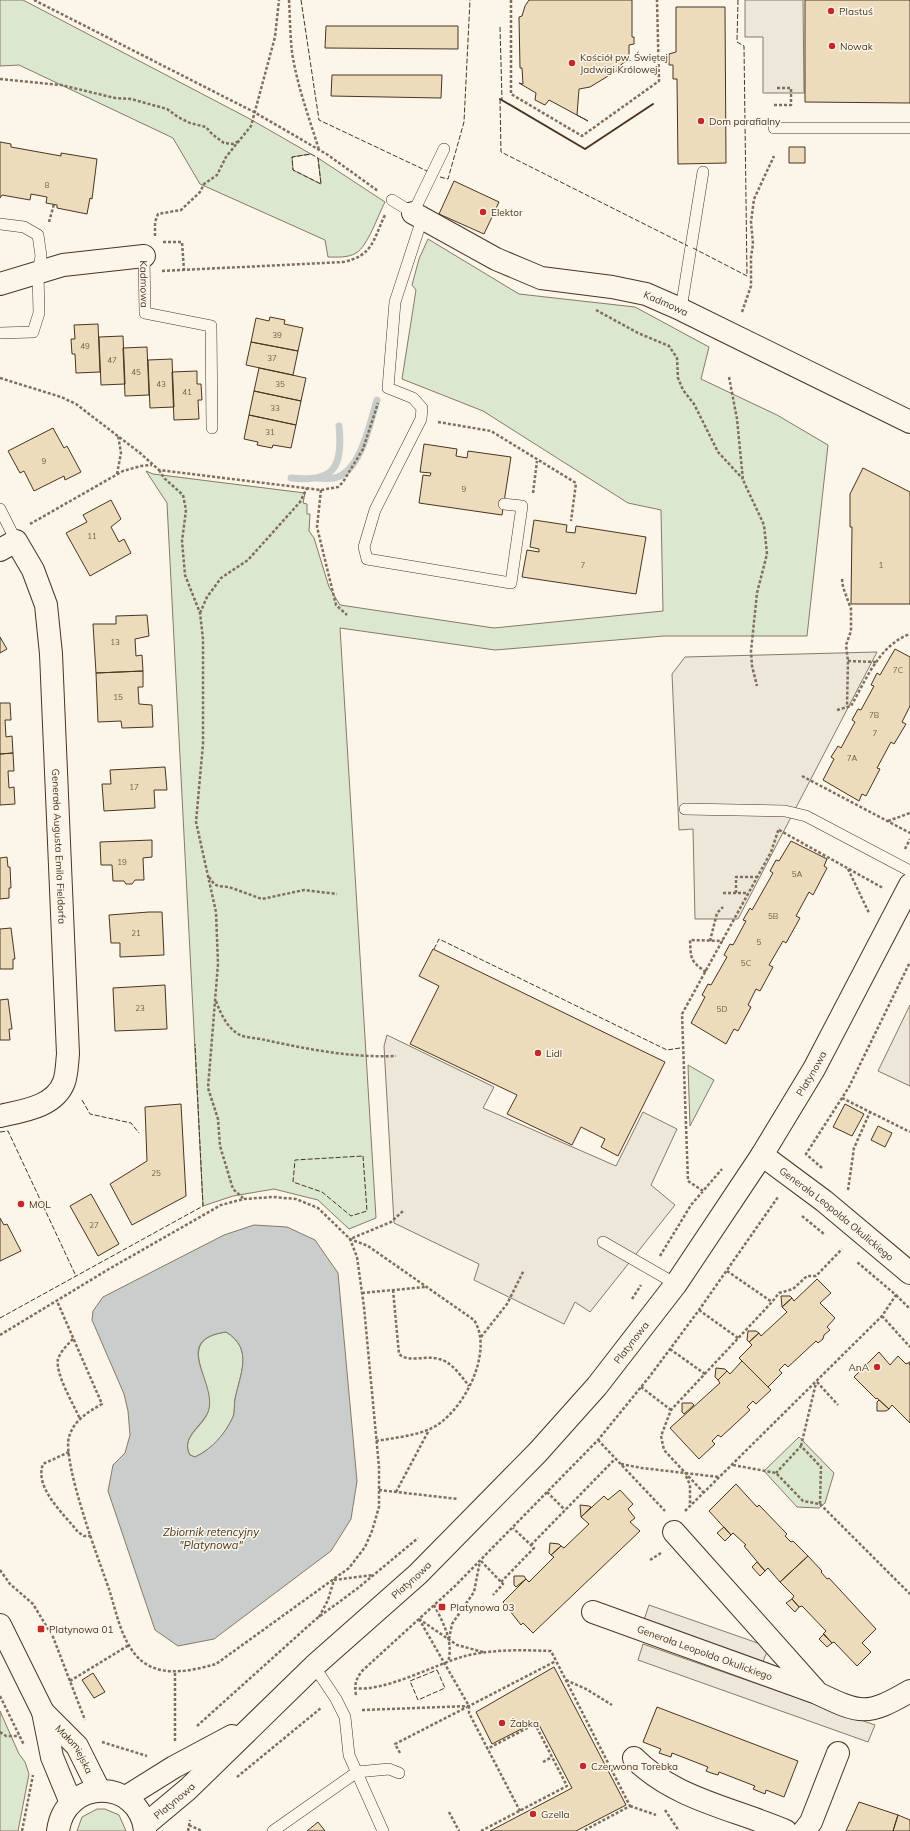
<svg xmlns="http://www.w3.org/2000/svg" width="910" height="1831" viewBox="0 0 910 1831" font-family="Mulish,sans-serif">
<style>
.green{fill:#dce7d0;stroke:#887966}
.parking{fill:#ede7d9;stroke:#887966}
.water{fill:#c9cecd;stroke:#887966;fill-rule:evenodd}
.lines{fill:none;stroke-linecap:round;stroke-linejoin:round}
.stream{stroke:#c9cecd;stroke-width:7}
.building{fill:#ecdcbc;stroke:#4a3520}
.service-casing{stroke:#4a3520;stroke-width:12}
.minor-casing{stroke:#4a3520;stroke-width:24}
.tertiary-casing{stroke:#4a3520;stroke-width:24}
.secondary-casing{stroke:#4a3520;stroke-width:24}
.path{stroke:#7f6f5c;stroke-width:2.5;stroke-dasharray:3 2;stroke-linecap:butt}
.service{stroke:#fbf6e9;stroke-width:11}
.minor{stroke:#fbf6e9;stroke-width:22}
.tertiary{stroke:#fbf6e9;stroke-width:22}
.secondary{stroke:#fbf6e9;stroke-width:22}
.fence{stroke:#4a3520;stroke-width:1;stroke-dasharray:5 2;stroke-linecap:butt}
.wall{stroke:#4a3520;stroke-width:2}
.poi-dot{fill:#c62828;stroke:#fbf6e9;stroke-width:1.5}
.labels{text-anchor:middle;dominant-baseline:central;stroke-width:3;stroke-linejoin:round;paint-order:stroke}
.number-label{font-size:8px;fill:#725f47}
.poi-label{font-size:10px;fill:#4a3520;stroke:#fbf6e9;text-anchor:start}
.street-label{font-size:10px;fill:#4a3520;stroke:#fbf6e9}
.water-label{font-size:11px;font-style:italic;fill:#4a3520;stroke:#fbf6e9}
</style>
<rect width="100%" height="100%" fill="#fbf6e9"/>
<path class="green" d="M0,0h23l227,119 61,35 -19,3 1,13 28,14 -3,-26 67,44c-7,13 -17,44 -29,51 -8,5 -19,4 -28,4l-3,-17 -125,-56 -27,-46 -154,-73 -19,1z
M428,239l91,55 116,13 74,40 -8,32 76,36 51,30 -21,191h-143l-169,14 -155,-22 36,590 -27,11 -31,-29 -44,-11 -41,7 -30,10 -36,-703 -21,-32 7,3 152,19 -2,10 4,1v10h3l-1,17 5,7 15,49 11,18 154,23 169,-17 -2,-101 -33,-7 -145,-92 -81,-32 14,-89 -4,-5 7,-26z
M688,1065l26,15 -24,46z
M226,1332c28,17 14,42 9,67 -1,6 0,13 -2,18 -8,18 -21,32 -38,40l-5,-2c-10,-18 13,-28 18,-43 9,-30 -37,-72 18,-80z
M799,1437l35,36 -9,30 -6,5 -22,-1 -33,-36z
M0,1711l19,43 6,8 4,12 -11,57h-18z
M97,1809h8l14,6 7,16h-49l5,-14z"/>
<path class="parking" d="M745,0h58l1,93h-41v-56h-18z
M877,652l-139,267h-43l-2,-90 -14,1 -7,-156 13,-17z
M910,1005v81l-32,-15z
M387,1035l107,52 -11,21 133,58 27,-54 34,17 -26,56 24,20 -85,107 -15,-10 -11,22 -90,-44 5,-16 -85,-41 -10,-177z
M649,1605l120,42 -7,17 -120,-38z
M643,1644l232,81 -7,17 -230,-82z"/>
<path class="water" d="M254,1225l33,2 28,13 23,33 19,208 -6,38 -20,32 -117,88 -36,7 -23,-16 -47,-139 5,-26 12,-12 5,-18 -2,-24 -4,-17 -32,-74 1,-9 10,-14 121,-62zM226,1332c28,17 14,42 9,67 -1,6 0,13 -2,18 -8,17 -21,32 -38,40l-5,-2c-10,-17 12,-29 18,-43 11,-29 -39,-72 18,-80z"/>
<g class="lines">
<path class="stream" d="M291,478c44,5 52,-12 48,-52
M316,478c5,0 12,1 18,0 27,-5 36,-56 43,-78"/>
</g>
<path class="building" d="M529,0h103v37h2v7l-5,1v9l-2,6 -10,8 1,2 -28,17 -11,2 -2,26 11,6 -39,-21 -4,5 -10,-5 1,-7 -17,-10 4,1 -1,-16h-2l-1,-51 3,-1 3,-10z
M805,0h105v103l-105,-1z
M676,7h49l1,156 -48,1 -1,-85h-4v-14h-4v-11l7,-2z
M326,26h132v23l-133,-1z
M332,75h110l-1,23 -110,-2z
M0,142l11,2v3l50,9v-3l36,6 -5,40 -2,-1 -3,16 -30,-6v-3l-11,-2 1,-6 -16,-3 -1,6 -28,-5 -2,3z
M789,147h16v16h-16z
M454,181l45,21 -15,32 -45,-20z
M270,317l15,3 -1,4 19,4 -5,23 -47,-9 5,-24 13,3z
M98,324l2,48 -24,1 -1,-19h-3l-1,-15h4l-1,-14z
M123,336l2,48 -24,1 -2,-48z
M251,342l47,9 -5,24 -47,-10z
M147,347l2,48 -24,1 -2,-48z
M172,359l2,48 -24,1 -2,-48z
M259,368l47,10 -5,23 -47,-10z
M197,371v13h4l1,16h-4l1,19 -25,1 -2,-48z
M254,391l47,10 -5,24 -47,-10z
M249,415l47,10 -5,23 -18,-3 -1,3 -15,-3 1,-3 -14,-3z
M53,428l11,20 3,-2 14,26 -16,8 -1,-4 -30,15 -10,-20 -4,2 -12,-22z
M424,444l33,5 -1,7 11,2 1,-7 43,6 -9,58 -83,-12 4,-28 7,1 1,-3 -11,-1z
M863,468l47,24v112h-59l1,-77h-2v-33z
M111,500l10,19 -10,8 8,15 5,-3 7,14 -41,23 -24,-43 21,-11 -4,-7z
M534,520l33,5 -1,7 9,1 1,-7 70,11 -10,57 -114,-17 5,-27 12,2v-3l-9,-2z
M147,615l2,21 -14,3 1,17 6,-1 1,16 -47,2 -3,-49h23v-8z
M0,637l7,12 -7,4z
M895,649l15,8v49l-8,16 4,2 -12,20 -3,-2 -14,26 3,1 -14,27 -4,-2 -3,7 -36,-21 11,-21 -3,-2 7,-11 3,2 14,-26 -3,-2 6,-11 3,1 13,-24 -3,-1 6,-12 3,2z
M143,671v16h-5l1,17 13,1 1,22 -31,1 -1,-7 -23,1 -2,-49z
M0,703h10l1,17h-6l1,17 6,-1 1,17 -13,1z
M13,753l1,18h-6l1,17 5,-1 1,17 -15,1v-51z
M165,767l2,23h-13l1,18 -51,3 -2,-27h9l-1,-14z
M152,840v17l-9,1 1,22h-9l-3,4h-6l-2,-3h-11l-1,-16h-11l-1,-23z
M791,841l36,18 -3,7 3,2 -14,27 -4,-3 -13,24 4,2 -14,25 -3,-2 -14,24 4,2 -13,24 -4,-2 -8,16 3,2 -13,24 -4,-2 -8,15 -35,-21 14,-26 -3,-2 6,-11 3,1 16,-28 -3,-2 6,-11 3,1 13,-24 -3,-1 7,-12 2,2 21,-37 -3,-2 6,-11 3,1z
M7,857l1,10h2l1,21h-2v10l-9,1v-41z
M149,912h13l2,43 -44,2v-14h-9l-2,-28z
M11,928l4,31h-2v10h-13v-40z
M433,949l232,113 -47,94 -17,-9 4,-8 -24,-12 -9,18 -65,-31 10,-19 -107,-51 29,-58 -20,-10z
M165,985l2,44 -52,2 -2,-43z
M8,999l4,30h-3l1,11h-10v-40z
M181,1104l5,92 -54,29 -22,-41 37,-23 -2,-54z
M845,1104l19,10 -12,22 -19,-9z
M878,1126l14,7 -7,14 -14,-7z
M91,1194l28,50 -21,12 -28,-50z
M0,1218l4,7 3,-1 14,27 -21,10z
M817,1279l14,14 -11,10 15,15 -8,9 3,3 -6,5 -1,4 -5,4 -2,-2 -28,26 -3,-3 -6,6 3,3 -14,14 -29,-29 13,-13 -3,-3 10,-9 2,3 26,-24 -5,-5 10,-9 2,3z
M781,1296h9l2,2 -10,9z
M748,1331h8l3,2 -10,9 -2,-2z
M879,1352l11,13 8,-9 8,8 4,-2 -1,2 1,1v58l-18,-18 -3,4 -12,-11 -1,1 -22,-22z
M742,1361l29,29 -15,14 -3,-3 -6,6 3,3 -29,27 -3,-2 -6,6 3,3 -16,15 -29,-31 50,-45 -2,-3 9,-9 3,3z
M716,1368l9,1 2,2 -9,9 -3,-3z
M879,1400l10,9 -3,2h-9v-9z
M682,1403h10l2,2 -10,9 -2,-2z
M736,1484l21,23 2,-2 28,29 -2,2 6,6 2,-1 15,15 -28,26 -12,-14 -3,3 -21,-25 2,-1 -13,-12 -2,2 -22,-24z
M620,1490l13,14 -5,5 7,9 -5,4 10,9 -107,102 -10,-10 -2,2 -18,-23 23,-23 3,3 25,-25 -3,-2 10,-9 3,2 25,-24 -8,-7 23,-21 4,4z
M580,1505l9,1 2,1 -10,10z
M724,1527l7,8 -6,6 -8,-8z
M550,1543l9,1 2,2 -10,9 -2,-2z
M808,1556l14,15 -1,1 6,7 2,-1 47,51 -14,14 9,9 -14,14 -23,-24 -2,1 -9,-9 3,-3 -24,-25 -3,1 -7,-8 2,-3 -14,-14z
M757,1562l8,9 -5,5 -8,-9z
M514,1576h10l2,3 -10,8 -2,-2z
M792,1599l7,8 -4,5 -9,-9z
M824,1634l8,9 -5,4 -8,-8z
M554,1667l72,138 -50,26h-86l82,-43 -35,-67 -45,23 -16,-32z
M93,1673l12,19 -11,6 -12,-18z
M657,1707l141,54 -14,36 -18,-7 -1,4 -12,-5 2,-3 -36,-14 -1,3 -7,-2 -5,-2 2,-4 -36,-14 -1,4 -12,-4 2,-4 -18,-7z
M859,1802l39,13 -5,16h-47z
M898,1815l12,5v11h-17z
M318,1822l7,9h-18z"/>
<g class="lines">
<defs>
<g id="service">
<path d="M774,128h136"/>
<path d="M392,200l21,13 31,-64"/>
<path d="M422,219l-27,83 -7,86 25,10 9,10 -1,11 -46,91 -11,37 3,12 144,24 11,-77 -18,-2"/>
<path d="M0,224l24,3 14,8 3,21 -3,17 1,40 -6,19 -33,1"/>
<path id="s1" d="M144,256l1,57 66,13 1,102"/>
<path d="M681,309l22,-137"/>
<path d="M0,509l16,32"/>
<path d="M685,809l100,2 21,5 104,55"/>
<path d="M603,1242l73,42"/>
<path d="M314,1666l22,33 9,18 4,38 34,76"/>
<path d="M273,1831l84,-59 32,-3 10,4"/>
</g>
<g id="minor">
<path id="s2" d="M413,213l83,46 45,19 71,9 34,7 32,14 232,114"/>
<path d="M0,284l63,-19 81,-9"/>
<path id="s3" d="M0,550l16,-9 17,29 13,35 5,49 17,400c-1,9 -1,20 -4,28 -9,25 -42,29 -64,34"/>
<path id="s4" d="M762,1155l62,46 86,72"/>
<path d="M674,1532l141,158"/>
<path id="s5" d="M593,1612l224,81c44,21 50,23 93,-2"/>
<path d="M634,1758c40,41 101,51 152,73"/>
<path d="M804,1831l7,-9 27,-69"/>
</g>
<g id="tertiary">
<path d="M126,1797l48,-30 58,-31"/>
<path id="s6" d="M145,1825l43,-36 126,-123 104,-92 120,-122 59,-66 79,-102 86,-129 52,-86 96,-184"/>
</g>
<g id="secondary">
<path d="M0,1625l43,87 9,45 19,46"/>
<path id="s7" d="M43,1712l34,34 22,44"/>
<path d="M58,1831c7,-54 82,-53 87,0"/>
</g>
</defs>
<use href="#service" class="service-casing"/>
<use href="#minor" class="minor-casing"/>
<use href="#tertiary" class="tertiary-casing"/>
<use href="#secondary" class="secondary-casing"/>
<path class="path" d="M34,0l220,112 74,43 50,36
M289,0c1,17 1,35 3,52 5,34 17,65 27,98
M511,0v94l71,42 77,-55 -2,-81
M0,79l61,6 54,13 16,1 36,10 11,8 12,6 16,4 6,7 12,9 9,1 6,-3
M774,105h17v-17h-16
M49,222l5,-18
M155,236v-14l3,-8 23,-4 19,-18 4,-8 13,-9 9,-18 25,-31 24,-89 4,-37
M163,242h19l2,28
M162,271l181,-9c30,-6 30,-22 42,-47
M596,310l42,23 31,13 8,12 1,20 5,12 11,14 24,48 25,27
M742,312l9,-26v-29l2,-13 -2,-22 3,-23 20,-43
M729,377l8,42 6,61 21,45 3,29 -10,39 -6,58 1,15 5,20
M0,378l61,19 15,7 64,49 19,17 162,20 17,-3 5,-5 20,-33 15,-46
M438,422l53,9 85,52 -5,38
M159,470l5,8 19,17 3,15 -4,31 3,34 15,38 3,26v105l-7,78 20,90 2,52 -10,124 10,31 2,27 13,43 10,9
M117,474l4,-21 -3,-18
M321,490l-4,37 19,78 11,10
M533,493l4,-32
M30,524l93,-53 18,-5 11,-1
M842,579l1,8 8,22v22l-5,14 2,16 -1,46
M200,613l7,-16 14,-19 27,-18 52,-58 7,-14
M848,661l28,1
M837,710l14,-4c15,-26 28,-61 59,-72
M802,776l108,57
M888,821l22,-8
M779,830l104,58
M905,849l5,-10
M848,869l21,44
M209,877l5,7 4,2 11,1 33,12 42,-9 33,4
M723,893h25
M736,893v-16h21
M710,941l7,-28 6,-6
M706,972c-16,-11 -15,-13 -16,-32l33,1
M216,1001c5,13 10,25 22,33 7,4 19,4 27,6 42,9 87,18 131,16
M842,1098l68,34
M822,1168l-16,-14 43,-67 61,-125
M848,1190l6,-42 16,-36
M703,1191l-15,-10 -6,-167 89,-162 8,-24
M802,1216l22,18
M660,1256l31,-51 31,-36
M727,1271l45,31
M393,1290l6,64c9,9 28,1 40,5 13,3 22,17 30,27
M362,1293l63,-6
M896,1295l14,14
M632,1299l9,-14
M699,1310l39,28
M882,1316l28,31
M0,1335l109,-66 112,-64 23,-6 29,-2 23,2 22,9 32,31 7,18 7,50 15,160v40l-7,24 -7,16 -16,21 -133,96c-22,6 -49,13 -70,0 -10,-6 -16,-16 -21,-26 -7,-15 -11,-33 -16,-49 -10,-28 -47,-127 -40,-152 5,-17 19,-25 33,-33l-45,-103
M481,1337l26,-33 17,-34
M73,1339c-6,6 -12,12 -15,20 -3,15 16,46 22,60
M670,1349l35,25
M817,1382l21,23
M641,1387l30,23
M598,1440l67,71
M376,1441c17,-3 38,-5 54,-12 32,-14 65,-77 44,-109l-106,-74 -18,-7 41,-17 12,-11
M801,1446l15,-63
M69,1452l-26,12c-9,24 21,50 35,68l6,4h7
M621,1464l21,4 77,9
M733,1465l43,8 27,28 17,3 1,-37 -20,-21 -25,27
M686,1476l4,9v21
M379,1490l79,9
M396,1492l33,-62
M547,1492l18,18
M704,1493l-40,-43 -3,-14 10,-26 101,-108 7,-9 14,-4 14,-13h9l26,-27
M820,1504l90,90
M685,1511l197,-195 14,-21 -39,-33
M531,1545l84,-86
M650,1560l11,-7
M481,1561l22,23 -10,11
M0,1570l10,14 23,20 20,33 32,83
M501,1582l33,-34 -21,-20
M434,1605c9,17 20,37 14,57
M319,1617l9,-17 6,-20 39,-5
M419,1619l50,87v7l51,98
M419,1619l38,26 26,7
M449,1639l3,-15 22,-32 6,-31
M566,1680l20,9 26,16
M70,1681l59,-36
M354,1688c29,5 82,-24 111,-32 28,-7 58,-6 86,-5l79,155 -47,25
M356,1695c-2,-10 0,-16 6,-24l93,-85 143,-146 52,-64 49,-66 79,-113 1,1
M0,1696l24,49
M362,1710l107,-4 87,-45
M197,1726l119,-107 42,-31 60,-50
M0,1732l6,4h13
M175,1741v-69
M102,1742l45,14
M400,1753l-5,-9 72,-37
M543,1762l9,-5
M237,1777l84,-69
M630,1806l26,9
M665,1810l14,21
M449,1812l10,19
M189,1825l13,6
M22,1831l11,-56
M188,1831l2,-11
M481,1831l86,-45 -32,-62 -48,25"/>
<use href="#service" class="service"/>
<use href="#minor" class="minor"/>
<use href="#tertiary" class="tertiary"/>
<use href="#secondary" class="secondary"/>
<path class="fence" d="M301,0l18,120 108,51
M500,27l2,73
M500,99l1,53 187,94
M311,154l7,4 3,26 -28,-14 -1,-13z
M440,177l8,2 16,-57 6,-122
M693,248l54,28 -3,-230 -7,-4 1,-42
M434,949l5,-10 228,111 13,-2
M82,1100l8,14 41,9 8,10
M0,1132l8,-1 68,145
M363,1156l4,55 -16,5 -29,-24 -29,-10 2,-22z
M0,1318l203,-112 -8,-162
M437,1670l8,18 -27,12 -8,-19z"/>
<path class="wall" d="M500,99l85,50 68,-45"/>
</g>
<g class="poi-dot">
<circle cx="831" cy="11" r="4"/>
<circle cx="832" cy="46" r="4"/>
<circle cx="572" cy="63" r="4"/>
<circle cx="701" cy="121" r="4"/>
<circle cx="483" cy="212" r="4"/>
<circle cx="538" cy="1053" r="4"/>
<circle cx="21" cy="1204" r="4"/>
<circle cx="877" cy="1367" r="4"/>
<rect x="438" y="1603" width="8" height="8" rx="2"/>
<rect x="37" y="1625" width="8" height="8" rx="2"/>
<circle cx="502" cy="1723" r="4"/>
<circle cx="583" cy="1766" r="4"/>
<circle cx="533" cy="1814" r="4"/>
</g>
<g class="labels">
<g class="number-label">
<text x="47" y="185">8</text>
<text x="277" y="335">39</text>
<text x="85" y="346">49</text>
<text x="272" y="358">37</text>
<text x="112" y="360">47</text>
<text x="136" y="372">45</text>
<text x="161" y="384">43</text>
<text x="280" y="384">35</text>
<text x="187" y="392">41</text>
<text x="275" y="408">33</text>
<text x="270" y="432">31</text>
<text x="44" y="461">9</text>
<text x="464" y="489">9</text>
<text x="92" y="536">11</text>
<text x="583" y="565">7</text>
<text x="881" y="565">1</text>
<text x="115" y="642">13</text>
<text x="898" y="670">7C</text>
<text x="118" y="697">15</text>
<text x="874" y="715">7B</text>
<text x="875" y="733">7</text>
<text x="852" y="758">7A</text>
<text x="134" y="787">17</text>
<text x="122" y="862">19</text>
<text x="797" y="874">5A</text>
<text x="773" y="916">5B</text>
<text x="136" y="933">21</text>
<text x="759" y="942">5</text>
<text x="746" y="963">5C</text>
<text x="140" y="1008">23</text>
<text x="722" y="1009">5D</text>
<text x="156" y="1173">25</text>
<text x="94" y="1225">27</text>
</g>
<g class="poi-label">
<text x="839" y="11">Plastuś</text>
<text x="840" y="46">Nowak</text>
<text x="580" y="57">Kościół pw. Świętej<tspan x="580" dy="12">Jadwigi Królowej</tspan></text>
<text x="709" y="121">Dom parafialny</text>
<text x="491" y="212">Elektor</text>
<text x="546" y="1053">Lidl</text>
<text x="29" y="1204">MOL</text>
<text x="869" y="1367" text-anchor="end">AnA</text>
<text x="450" y="1607">Platynowa 03</text>
<text x="49" y="1629">Platynowa 01</text>
<text x="510" y="1723">Żabka</text>
<text x="591" y="1766">Czerwona Torebka</text>
<text x="541" y="1814">Gzella</text>
</g>
<g class="street-label">
<text stroke="none"><textPath href="#s1" startOffset="28">Kadmowa</textPath></text>
<text stroke="none"><textPath href="#s2" startOffset="272">Kadmowa</textPath></text>
<text stroke="none"><textPath href="#s3" startOffset="331">Generała Augusta Emila Fieldorfa</textPath></text>
<text stroke="none"><textPath href="#s6" startOffset="1010">Platynowa</textPath></text>
<text stroke="none"><textPath href="#s4" startOffset="95">Generała Leopolda Okulickiego</textPath></text>
<text stroke="none"><textPath href="#s6" startOffset="686">Platynowa</textPath></text>
<text stroke="none"><textPath href="#s6" startOffset="362">Platynowa</textPath></text>
<text stroke="none"><textPath href="#s5" startOffset="119">Generała Leopolda Okulickiego</textPath></text>
<text stroke="none"><textPath href="#s7" startOffset="49">Małomiejska</textPath></text>
<text stroke="none"><textPath href="#s6" startOffset="38">Platynowa</textPath></text>
</g>
<g class="water-label">
<text x="211" y="1532">Zbiornik retencyjny<tspan x="211" dy="13">"Platynowa"</tspan></text>
</g>
</g>
</svg>
